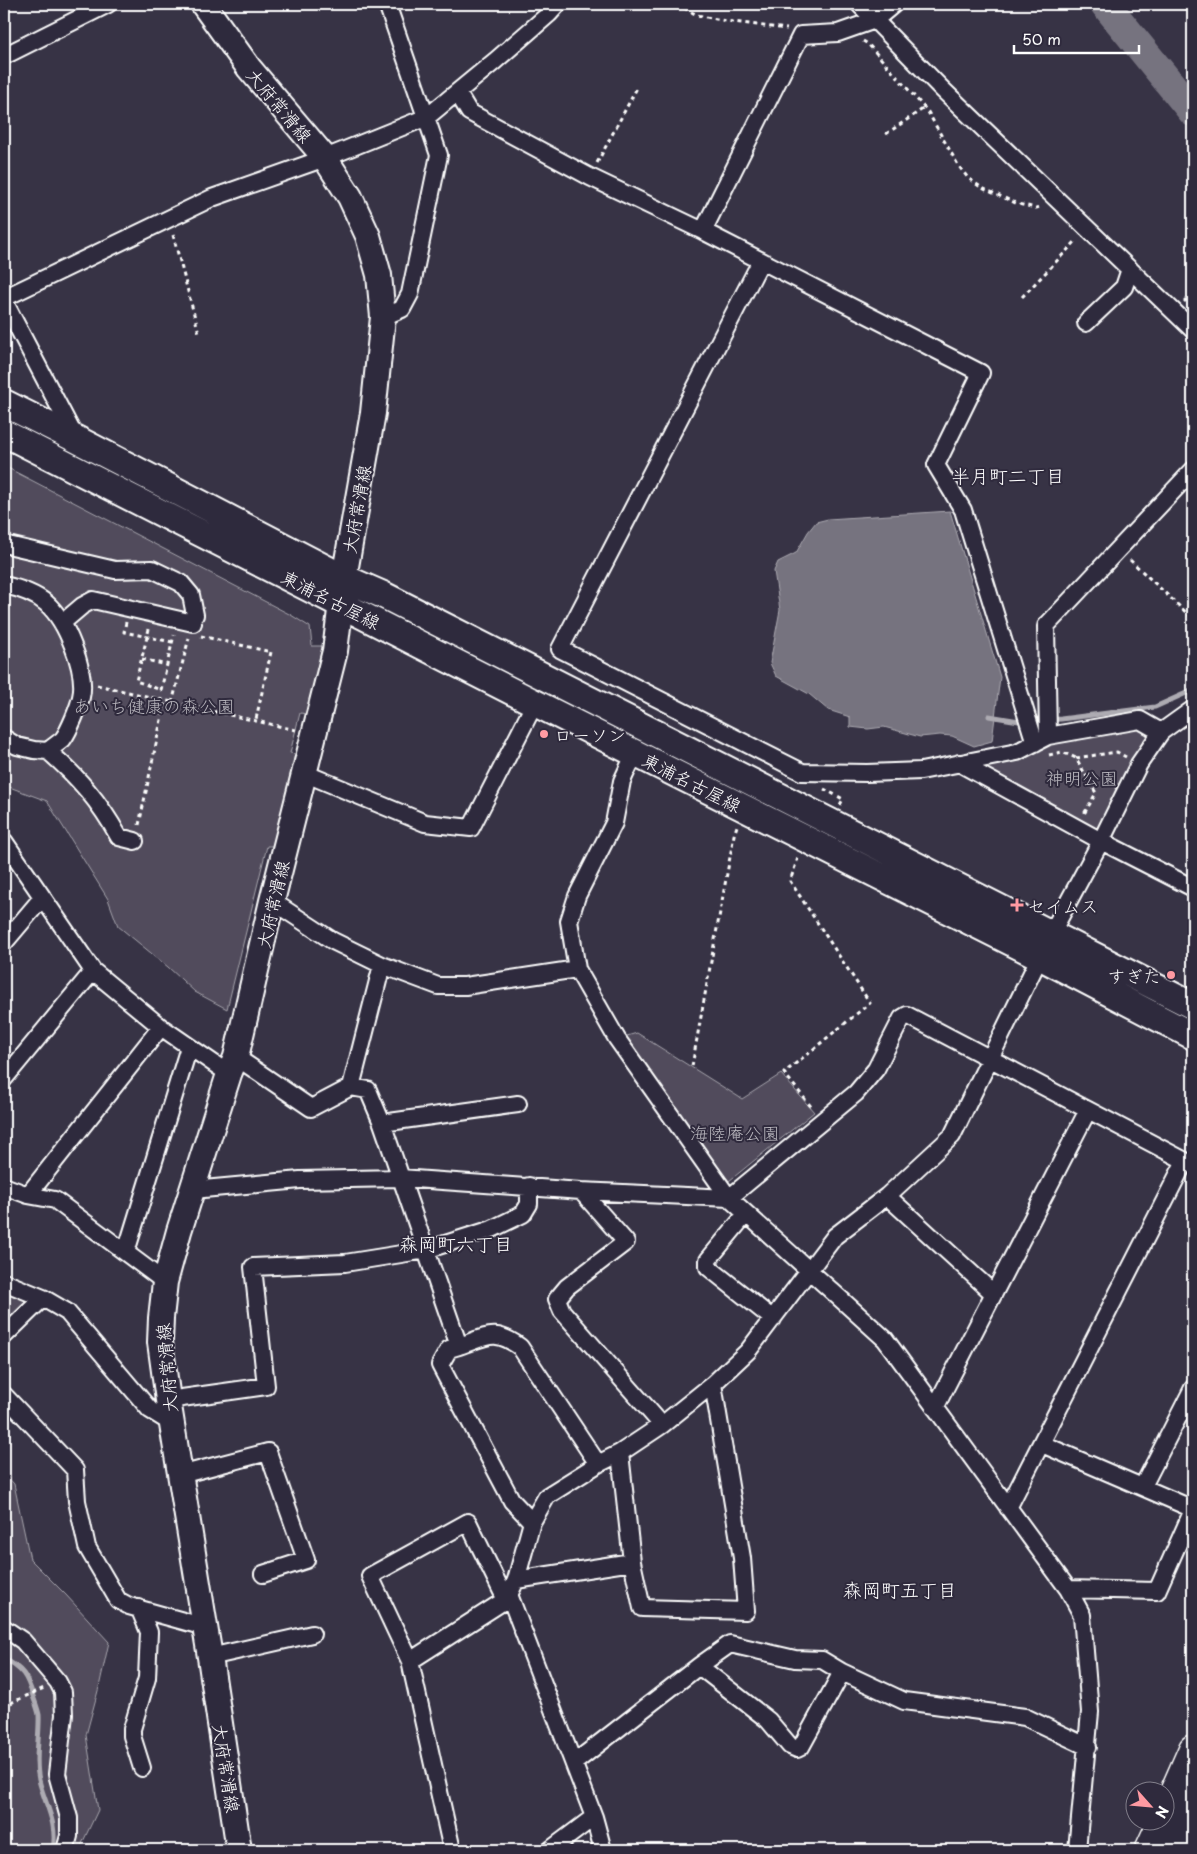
<svg xmlns="http://www.w3.org/2000/svg" width="1197" height="1854" viewBox="0 0 1197 1854" font-family="'Playpen Sans','Klee One',sans-serif">
<style>
.green{fill:#514c5c;stroke:#a8a6ae}
.water{fill:#76737f;stroke:#adabb2}
.lines{fill:none;stroke-linecap:round;stroke-linejoin:round}
.stream{stroke:#adabb2;stroke-width:5}
.river{stroke:#76737f;stroke-width:30}
.street-casing{stroke:#fff;stroke-width:20}
.secondary-casing{stroke:#fff;stroke-width:28}
.primary-casing{stroke:#fff;stroke-width:30}
.highway-casing{stroke:#fff;stroke-width:31}
.path{stroke:#fff;stroke-width:3;stroke-dasharray:4 4;stroke-linecap:butt}
.street{stroke:#2f2a3d;stroke-width:16}
.secondary{stroke:#2f2a3d;stroke-width:24}
.primary{stroke:#2f2a3d;stroke-width:26}
.highway{stroke:#2f2a3d;stroke-width:28}
.poi-dot{fill:#ff9aa2;stroke:#2f2a3d;stroke-width:2}
.labels{text-anchor:middle;dominant-baseline:central;stroke-width:4;stroke-linejoin:round;paint-order:stroke}
.street-label{font-size:18px;fill:#fff;stroke:#2f2a3d}
.park-label{font-size:18px;fill:#b9b7be;stroke:#2f2a3d}
.poi-label{font-size:18px;fill:#fff;stroke:#2f2a3d;text-anchor:start}
.neighbourhood-label{font-size:19px;fill:#fff;stroke:#2f2a3d}
</style>
<rect width="100%" height="100%" fill="#373345"/>
<filter id="ink" filterUnits="userSpaceOnUse"><feTurbulence type="fractalNoise" baseFrequency=".02" numOctaves="2"/><feDisplacementMap in="SourceGraphic" scale="10" xChannelSelector="R" yChannelSelector="G"/><feConvolveMatrix kernelMatrix="1 2 1 2 8 2 1 2 1" color-interpolation-filters="sRGB"/></filter>
<g filter="url(#ink)">
<path class="green" d="M4,466l287,149 19,12 2,19h11l-15,68 -8,-1 -10,40 5,1 -18,92h-10l-40,163 -32,-17 -27,-25 -50,-41 -10,-27 -61,-98 -43,-16z
M1140,720l21,12 -60,109 -142,-78z
M637,1033l105,66 39,-25 33,38 -85,69 -112,-142z
M4,1282l39,16 -39,28z
M4,1473l10,11 16,75 36,36 43,47 -10,45 -13,48 12,75 -19,40h-75z"/>
<path class="water" d="M950,511l50,166 -8,64 -18,5 -22,-10 -12,-1 -20,2 -36,-10 -16,2 -18,-2v-10l-22,-7 -19,-16 -33,-18 -6,-13 10,-53 -6,-39 4,-9 18,-9 12,-21 8,-10 12,-3z"/>
<g class="lines">
<path class="stream" d="M989,716l30,5 42,-2 94,-12 38,-17
M4,1659c19,10 23,17 29,37 2,6 5,13 6,19 1,21 -5,44 0,65 6,25 19,42 14,70"/>
<path class="river" d="M1105,4l88,108"/>
<defs>
<path id="street" d="M859,4l83,85 251,241
M4,56l104,-52
M457,92l12,20 121,65 113,54 278,142 -45,92 27,45 72,233
M703,231l98,-196 37,-2 37,-13 19,-16
M761,261l-201,388 242,123 65,1 54,-2 96,-19 31,-16 92,-16 21,12
M4,298l208,-100 113,-40 102,-41 68,-56 54,-47 9,-10
M4,301l72,138
M383,317l19,-8 8,-15 29,-139 -52,-151
M1086,323l38,-36 6,-18
M4,542l4,3 107,25 37,-1 29,14 10,12 4,20
M4,585c14,3 30,8 42,18 20,17 41,68 35,94 -2,10 -12,34 -18,42 -4,4 -11,8 -15,12l-14,-1 -17,-4 -13,-8
M62,623l20,-17 11,-6 100,23
M1048,736l-2,-110 147,-156
M48,751c31,27 51,50 71,86l16,4
M635,753l-13,28 -8,42 -37,73 -8,25 8,48 40,70 112,159 156,141 183,250 14,26 8,97 -13,138
M959,763l142,78 92,47
M304,773l121,50 46,5 64,-125
M4,841l89,130 68,56 68,47
M272,901l61,40 49,24 56,21h27l112,-17
M4,943l38,-45
M236,1057l75,51 40,-21 31,-122
M4,1079l89,-108
M351,1087l17,3 14,33 77,223 -10,3 -9,16 72,136 20,21
M382,1123l136,-19
M4,1186l24,9 27,5 110,82
M193,1190l107,-10 100,-2 181,13 148,7 127,-105 20,-24 26,-51 5,-3 286,150
M581,1191l45,51 -59,45 -10,12 5,12 100,114
M28,1195l133,-168
M887,1196l106,97
M746,1214l-38,46v7l65,52
M126,1252l63,-205
M4,1282l39,16 24,14 83,98 21,13
M4,1336l39,-38
M459,1346c28,-9 35,-18 61,1l78,117
M4,1395l71,75 2,31 10,46 31,53 11,6 76,21
M168,1400l98,-14 -13,-119 92,-4 81,-13 66,-21 31,-15 6,-10v-18
M935,1408l153,-298
M1042,1444l151,65
M620,1453l12,109 10,46 104,3 -4,-53 -29,-174
M180,1475l88,-23 38,108 -43,14
M1143,1486l50,-98
M1008,1508l177,-347
M516,1580l116,-18
M1068,1589l89,2 36,-81
M139,1608l10,24 -2,46 -15,51v7l10,32
M4,1628l19,13 35,41 5,10 1,23 -7,59 12,44v18l-4,14
M210,1657l102,-23
M410,1661l-40,-85 98,-54 38,78
M699,1666l69,54 22,26 7,3 4,-2 41,-75
M574,1763l125,-97 31,-22 65,15 27,1 20,12 62,29 121,16 63,30
M452,1850l-42,-189 100,-64
M550,1850l44,-33
M603,1850l-9,-33 -84,-220v-4l6,-13 16,-58 15,-26 51,-32 22,-11 42,-28 51,-41 35,-33 87,-115 52,-40 65,-60 99,-202 50,-93 38,-77 22,-32 32,-23"/>
<path id="secondary" d="M203,4l46,64 76,90 25,39 18,39 11,39 4,42 -10,96 -29,165 -9,73 -63,250 -36,156 -7,17 -50,157 -14,51 -4,36 -1,24 8,58 42,257 29,193"/>
<path id="primary" d="M4,403l72,36 268,139 39,17 810,411
M4,433l531,270 506,254 152,79"/>
<path id="highway" d="M1164,1815l29,-66
M1149,1850l13,-28
M1172,1850l21,-49"/>
</defs>
<use href="#street" class="street-casing"/>
<use href="#secondary" class="secondary-casing"/>
<use href="#primary" class="primary-casing"/>
<use href="#highway" class="highway-casing"/>
<path class="path" d="M677,4l20,11 29,6 61,8
M863,41l5,3 60,68 30,53 10,13 14,10 36,16 18,4 5,-1
M886,134l38,-26
M597,163l41,-77
M173,235l26,98
M1022,297l55,-57
M1184,302l9,-8
M1130,560l63,59
M126,622l-2,10 48,10
M149,629l-13,52 25,9 13,-55
M201,636l70,16 -15,67
M142,659l25,6
M97,685l199,45
M172,703l17,-65
M1049,755l13,-3 14,6 20,35 -12,21
M1076,758l41,-6 9,5
M824,789l19,10 -3,6
M139,825l26,-124
M798,858l-8,23 80,122 -86,70 29,36
M692,1066l42,-231 3,-9
M4,1715v-9l40,-18"/>
<use href="#street" class="street"/>
<use href="#secondary" class="secondary"/>
<use href="#primary" class="primary"/>
<use href="#highway" class="highway"/>
</g>
</g>
<g class="poi-dot">
<circle cx="544" cy="734" r="5"/>
<path d="M1014.5 897.5h5v5h5v5h-5v5h-5v-5h-5v-5h5z"/>
<circle cx="1171" cy="975" r="5"/>
</g>
<g class="labels">
<g class="street-label">
<text transform="translate(280 105) rotate(50)">大府常滑線</text>
<text transform="translate(356 509) rotate(-80)">大府常滑線</text>
<text transform="translate(331 599) rotate(27)">東浦名古屋線</text>
<text transform="translate(692 782) rotate(27)">東浦名古屋線</text>
<text transform="translate(272 904) rotate(-77)">大府常滑線</text>
<text transform="translate(166 1368) rotate(-95)">大府常滑線</text>
<text transform="translate(227 1768) rotate(81)">大府常滑線</text>
</g>
<g class="park-label">
<text x="154" y="705">あいち健康の森公園</text>
<text x="1082" y="777">神明公園</text>
<text x="735" y="1132">海陸庵公園</text>
</g>
<g class="poi-label">
<text x="554" y="734">ローソン</text>
<text x="1027" y="905">セイムス</text>
<text x="1161" y="975" text-anchor="end">すぎた</text>
</g>
<g class="neighbourhood-label">
<text x="1008" y="475">半月町二丁目</text>
<text x="456" y="1243">森岡町六丁目</text>
<text x="900" y="1589">森岡町五丁目</text>
</g>
</g>
<rect width="1197" height="1854" fill="none" stroke="#2f2a3d" stroke-width="20"/>
<rect x="10" y="10" width="1177" height="1834" fill="none" stroke="#fff" stroke-width="2" filter="url(#ink)"/>
<g transform="translate(1150 1806) rotate(117)"><circle r="24" fill="#2f2a3d" stroke="#827f8b"/>
<path d="M0-4L9 19L0 12L-9 19Z" fill="#ff9aa2"/>
<text y="-8" font-size="14" font-weight="bold" text-anchor="middle" fill="#ffffff">N</text>
</g>
<path d="M1014 45v8h125v-8" fill="none" stroke="#ffffff" stroke-width="2.5"/>
<text x="1022" y="45" font-size="15" fill="#ffffff" stroke="#2f2a3d" stroke-width="4" paint-order="stroke">50 m</text>
</svg>
